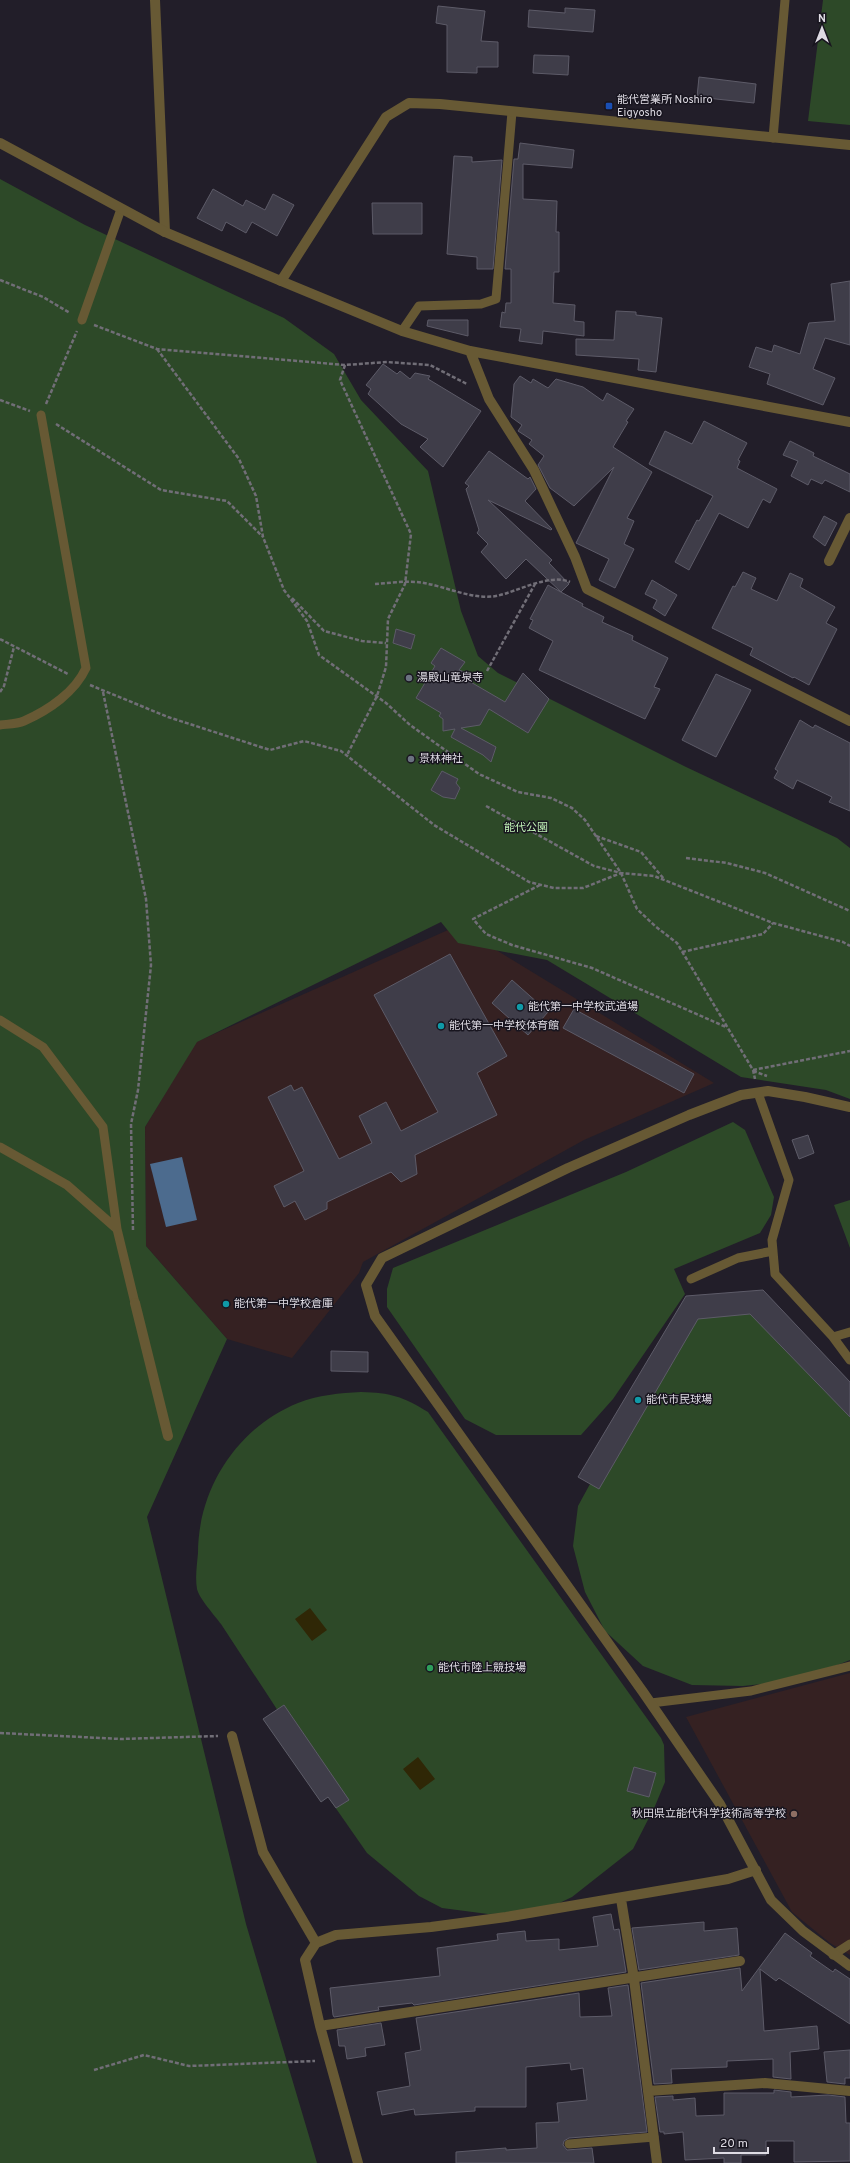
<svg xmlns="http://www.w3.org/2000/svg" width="850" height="2163" viewBox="0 0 850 2163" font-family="Overpass,'Noto Sans JP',sans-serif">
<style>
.education{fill:#352122}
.green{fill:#2d4928}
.sand{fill:#2f2706}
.water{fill:#4c6b8e}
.building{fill:#3f3d49;stroke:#5d5b68}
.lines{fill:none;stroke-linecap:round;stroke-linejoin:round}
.path{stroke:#716e77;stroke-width:2.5;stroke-dasharray:4 2;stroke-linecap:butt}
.service{stroke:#675934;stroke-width:9}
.minor{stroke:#675934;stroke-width:10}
.tertiary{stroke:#675934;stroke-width:10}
.transit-dot{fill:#1a4fb4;stroke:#18151f;stroke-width:1.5}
.worship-dot{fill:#6b7280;stroke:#18151f;stroke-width:1.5}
.culture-dot{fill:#0f9aa8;stroke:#18151f;stroke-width:1.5}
.leisure-dot{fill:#2e9e5b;stroke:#18151f;stroke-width:1.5}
.education-dot{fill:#8d6e63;stroke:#18151f;stroke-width:1.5}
.labels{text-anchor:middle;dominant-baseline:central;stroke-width:3;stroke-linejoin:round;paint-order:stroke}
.poi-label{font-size:11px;fill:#dedbe3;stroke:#18151f;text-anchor:start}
.park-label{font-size:11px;fill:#c0f2b6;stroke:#18151f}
</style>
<rect width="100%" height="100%" fill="#221e29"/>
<path class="education" d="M457,926l257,157 -130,57 -221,122 -4,11 -67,85 -65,-19 -81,-93 -1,-119 51,-85z
M850,1673v282l-20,-12 -38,-31 -106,-195z"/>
<path class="green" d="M823,0h27v125l-42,-4z
M0,179l85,46 199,93 50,36 27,46 67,71 33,140 17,45 20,17 188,94 151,71 13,10v251l-24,-9 -85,-13 -194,-117 -89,-17 -17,-21 -244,120 -52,85 1,119 81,93 -80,178 99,407 71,239h-317z
M733,1122l12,8 29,67 -3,18 -11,18 -86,36 11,25 -72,105 -32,36h-85l-31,-16 -78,-112v-18l6,-21 233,-96z
M850,1200v48l-16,-43z
M761,1300l89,99v261l-51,20 -56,6 -51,-1 -49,-19 -38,-35 -20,-39 -12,-46 5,-40 109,-200z
M361,1392c30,1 41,4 67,20l233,326 3,7 1,37 -10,24 -22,43 -61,48 -21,10 -34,6 -29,1 -46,-6 -23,-12 -52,-43 -39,-56 -7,5 -58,-83 15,-8c-19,-29 -38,-58 -57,-87 -6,-8 -22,-26 -24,-35 -2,-11 0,-25 1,-36 0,-65 40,-126 100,-150 20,-8 42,-10 63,-11z"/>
<path class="sand" d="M310,1608l17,22 -15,11 -17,-22z
M418,1757l17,22 -15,11 -17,-21z"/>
<path class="water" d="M182,1157l15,63 -31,7 -16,-63z"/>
<path class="building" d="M438,6l47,5 -4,30 17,1v25h-21v6l-30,-1v-47l-11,-2z
M565,8l30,2 -2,22 -65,-5 1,-17 36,3z
M534,55l35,1 -1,19 -35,-2z
M699,77l57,7 -2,19 -57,-6z
M520,143l54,7 -2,18 -49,-4v35l34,2 -1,31h3v40h-5l-1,31 22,2 -1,16 10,1v14l-41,-5 -1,13 -23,-3 2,-12 -21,-2 2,-15 3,1 1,-10h5v-34h-6l9,-110h4z
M454,156l18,1v5l30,-2 -9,109h-16v-12l-30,-3z
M213,189l30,17 3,-6 19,10 8,-16 21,11 -17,31 -25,-14 -6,11 -20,-11 -4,9 -25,-13z
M372,203h50v31h-49z
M850,281v64l-25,-7 -12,31 22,9 -12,27 -56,-21 3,-10 -21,-7 7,-20 16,5 2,-7 26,9 9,-31 26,-2 -4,-37z
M616,311l20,1v3l26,3 -6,54 -18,-2 1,-11 -63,-4v-16l38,1z
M428,320h40v16l-41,-10z
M383,364l14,10 3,-3 10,8 5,-6 15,3 -2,3 53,32 -38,56 -23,-20 8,-8 -27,-15 -33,-30 3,-5 -5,-4z
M520,376l11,7 2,-4 15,9 8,-9 27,8 20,14 4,-8 27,16 -8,12 2,1 -15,25 39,25 -25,46 7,3 -10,23 10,5 -19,39 -16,-8 10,-21 -33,-16 38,-76 -40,39 -24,-18 -12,-23 6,-9 -15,-12 3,-4 -14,-9 4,-6 -11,-8 3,-33z
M704,421l43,22 -9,17 2,1 -3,7 40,21 -7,14 -7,-4 -15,29 -29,-15 -30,57 -14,-8 22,-42 2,1 14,-25 -64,-32 16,-33 27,13z
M790,441l24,12 -1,3 37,18v18l-25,-12 -3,4 -11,-5 -3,6 -17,-9 7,-15 -15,-6z
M489,451l39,28 2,-2 6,12 -11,12 27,28 -1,1 -63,-30 64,60 -3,3 20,21 -8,8 -35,-33 -20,20 -25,-27 7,-8 -11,-11 2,-3 -13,-41 3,-3 -4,-3z
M824,516l13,7 -12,23 -12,-9z
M743,572l13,6 -5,11 26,12 13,-28 13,6 -3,8 35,20 -9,16 11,6 -28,56 -15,-8 -1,1 -43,-23 3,-7 -41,-20 21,-42 2,1z
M652,580l25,15 -12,21 -12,-8 4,-8 -12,-6z
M548,585l35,19 -1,2 22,11 -2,5 31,14 -1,4 36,18 -14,29 6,2 -15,30 -106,-49 14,-29 -24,-13 4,-8 -3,-1z
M396,629l19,6 -4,14 -18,-6z
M441,648l24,14 -6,8 5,2 -2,5 43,25 18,-29 26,26 -21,34 -39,-24 -9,16 -19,3 35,19 -5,15 -8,-7 -32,-18 4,-8 -12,2v-12l-4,-3 2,-3 -25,-15 19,-32 -4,-3z
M716,674l35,16 -35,67 -34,-17z
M800,720l13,8 2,-3 35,18v68l-21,-9 3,-5 -35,-17 -4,9 -19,-11 4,-7 -3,-2z
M442,771l16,8 -2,4 4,5 -5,11 -12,-2 -12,-7z
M450,954l57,102 -30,17 20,42 -82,40 2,19 -16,8 -10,-10 -64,30v7l-22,11 -10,-19 -11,6 -10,-21 30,-15 -36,-74 23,-12 3,6 8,-4 37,72 33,-16 -13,-27 27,-14 15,29 37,-19 -64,-117z
M512,980l36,32 -20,23 -36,-32z
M574,1009l120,65 -10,19 -121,-65z
M808,1135l6,18 -15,6 -7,-19z
M763,1290l87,92v35l-100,-103 -52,5 -99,170 -21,-12 108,-181z
M331,1351l37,1v20l-37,-1z
M284,1705l65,95 -13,8 -8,-11 -7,5 -58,-83z
M634,1767l22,6 -7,24 -22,-6z
M611,1914l3,16 5,-1 7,43 -212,33 -2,-2 -34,4 1,3 -45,7 -1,-2 -3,-27 110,-12 -3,-28 61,-8 -1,-6 28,-3 1,10 33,-2v11l39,-4 -5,-29z
M704,1922v9l33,-3 2,27 -100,15 -7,-42z
M785,1933l27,20 -2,3 23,16 2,-3 15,10v45l-71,-46 -3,3 -16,-12 4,62 53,-5 2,23 -29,3 1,27 -18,-2v-18l-46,2v6l-56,2 1,14 -18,1 -13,-101 99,-15 2,23z
M628,1985l19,147 -78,6 -5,3 -1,4 4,5 25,-2 2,15h-138v-11l50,-4v2l31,-2 -1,-25 23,-1 -2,-19 30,-3 -4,-32 -12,2 -1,-7 -44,4v40h-51v4l-60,4 -1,-6 -32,6 -5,-23 33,-6 -5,-33 16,-3 -5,-32 163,-25 1,24 32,-1 -4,-28z
M381,2023l4,22 -20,3 1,8 -19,3 -2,-13h-6l-2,-16z
M850,2050v28h-5v6l-18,-2 -3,-30z
M774,2090l17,2v5l37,-2 17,2 1,26h4v38l-56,1v-21h-28v14h-25v8h-17v-5l-39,2 -2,-28 -19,2v-2h-4l-5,-35 18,-1v4l22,-2 1,18 28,-1v-22h50z"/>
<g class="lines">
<path class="path" d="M0,280l43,17 27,16
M94,325l63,24 188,16 42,-3 43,3 37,19
M157,349l82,110 17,37 7,41 21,53 23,31 12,34 67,48 24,22 69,49 39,18 33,6 21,10 13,12 36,53 16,36 18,17 22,17 76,127 2,9
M345,365l-5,15 71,154 -6,50 -17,35 -2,48 -9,29 -30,59
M0,400l30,11
M46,404l31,-73
M56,424l105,66 66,11 35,35
M375,584c16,-1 33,-4 49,-1 23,4 49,17 72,13 21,-4 53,-23 74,-14
M292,598l32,33 38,10 24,2
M0,639l68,35
M487,671l48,-87
M90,685l78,32 102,33 34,-9 37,10 93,74 95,57 25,6h29l38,-15
M0,692l4,-6 10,-39
M103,692l43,207 5,66 -13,125 -7,34 2,107
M486,806l108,60 27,7 33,3 119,47 70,19 7,4
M596,836l45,16 23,27
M686,858l41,5 38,10 85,38
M540,885l-67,34 13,15 26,11 80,23 134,59
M682,952l81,-18 10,-11
M753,1070l97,-19
M753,1071l14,5
M0,1733l121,6 97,-3
M94,2070l50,-15 45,11 126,-5"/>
<path class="service" d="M773,138l12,-138
M82,320l39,-111
M402,331l17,-25 62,-2 15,-5 16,-187
M0,725c8,-1 17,-1 24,-4 25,-11 51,-29 62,-53l-45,-253
M0,1020l43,27 60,80 14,102 18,74
M758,1093l31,87 -17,60 3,34 58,63
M0,1147l67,38 50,44
M691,1279l47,-21 35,-7
M850,1332l-17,5 17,23
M651,1703l100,-12 99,-25
M833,1955l17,-11
M569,2144l85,-7"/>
<path class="minor" d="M155,0l10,232
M281,281l121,50 68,20 380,71
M470,351l19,48 45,71 41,87 12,32 263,132
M829,561l21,-43
M850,1107l-45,-10 -37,-6 -27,4 -52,20 -121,53 -186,90 -16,27 9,31 268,376 77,112 51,96 32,31 47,35
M135,1303l33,133
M232,1736l31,116 53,91
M621,1899l13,80 23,184
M320,2026l420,-65
M648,2091l117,-8 85,8
M358,2163l-38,-137 -15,-66 11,-17 20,-8 95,-8 75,-10 222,-38 28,-9"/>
<path class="tertiary" d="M0,143l165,89 116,49 105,-164 23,-14 31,1 410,41"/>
</g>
<rect class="transit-dot" x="605" y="102" width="8" height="8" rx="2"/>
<g class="worship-dot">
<circle cx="409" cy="678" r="4"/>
<circle cx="411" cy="759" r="4"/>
</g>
<g class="culture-dot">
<circle cx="520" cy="1007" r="4"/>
<circle cx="441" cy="1026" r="4"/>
<circle cx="226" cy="1304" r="4"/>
<circle cx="638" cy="1400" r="4"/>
</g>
<circle class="leisure-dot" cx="430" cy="1668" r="4"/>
<circle class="education-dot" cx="794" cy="1814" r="4"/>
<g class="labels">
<g class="poi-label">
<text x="617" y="100">能代営業所 Noshiro<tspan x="617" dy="13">Eigyosho</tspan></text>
<text x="417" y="678">湯殿山竜泉寺</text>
<text x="419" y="759">景林神社</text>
<text x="528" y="1007">能代第一中学校武道場</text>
<text x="449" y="1026">能代第一中学校体育館</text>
<text x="234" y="1304">能代第一中学校倉庫</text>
<text x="646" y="1400">能代市民球場</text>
<text x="438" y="1668">能代市陸上競技場</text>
<text x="786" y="1814" text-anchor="end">秋田県立能代科学技術高等学校</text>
</g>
<g class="park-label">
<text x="526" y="828">能代公園</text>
</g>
</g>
<g transform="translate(822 28)" stroke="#18151f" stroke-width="3" paint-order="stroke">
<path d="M0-3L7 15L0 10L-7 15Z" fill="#dedbe3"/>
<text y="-6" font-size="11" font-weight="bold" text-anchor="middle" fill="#dedbe3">N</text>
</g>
<path d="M714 2147v6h54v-6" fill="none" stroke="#dedbe3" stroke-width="2"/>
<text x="720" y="2147" font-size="12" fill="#dedbe3" stroke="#18151f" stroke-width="3" paint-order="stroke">20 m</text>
</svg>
